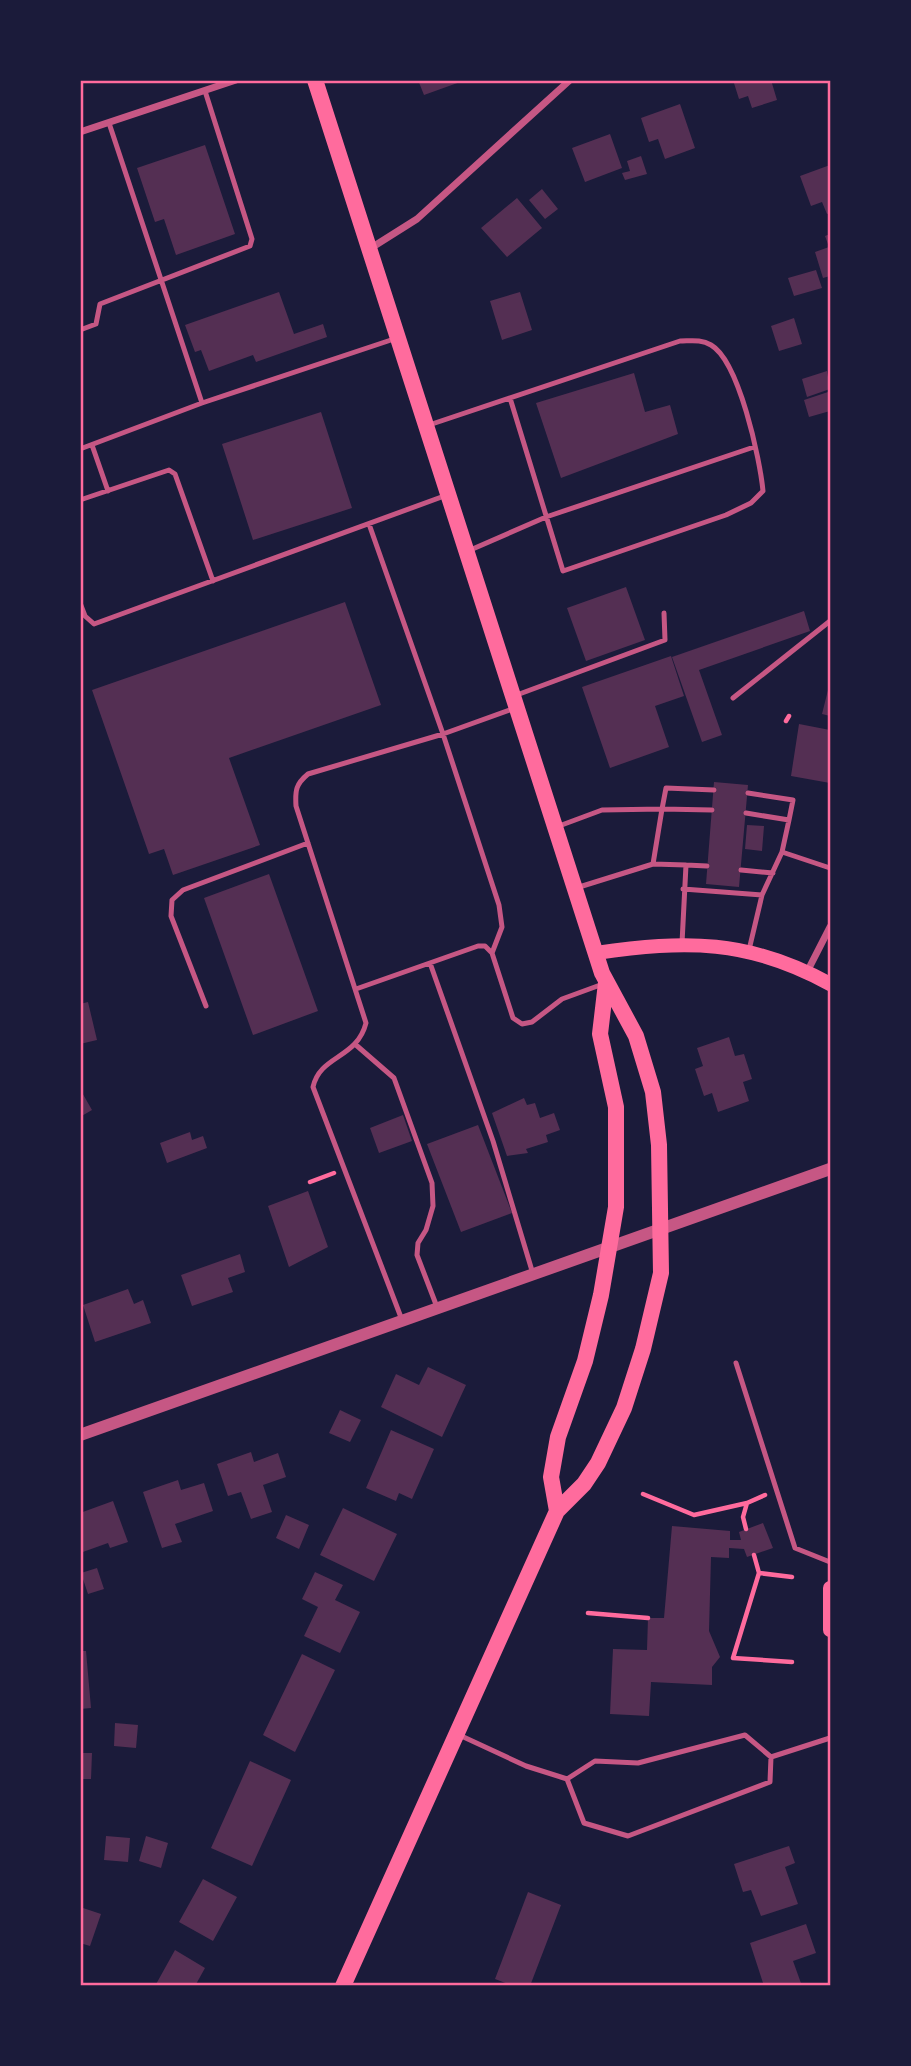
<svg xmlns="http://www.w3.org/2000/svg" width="911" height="2066" viewBox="0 0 911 2066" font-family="Bitter,serif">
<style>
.building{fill:#542f53}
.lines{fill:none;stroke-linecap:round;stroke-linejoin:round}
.path{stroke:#ff6b9d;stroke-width:4.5}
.service{stroke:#c65784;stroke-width:5}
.minor{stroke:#c65784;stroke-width:7}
.tertiary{stroke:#c65784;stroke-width:12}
.secondary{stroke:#ff6b9d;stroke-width:14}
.trunk{stroke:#ff6b9d;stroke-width:16}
.neatline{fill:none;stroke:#ff6b9d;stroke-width:2.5}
</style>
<rect width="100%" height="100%" fill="#1b1b3a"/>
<path class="building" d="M418,80h44l1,1 -39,14z
M733,80h38l6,20 -25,8 -4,-12 -9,3z
M680,104l15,44 -30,11 -7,-20 -9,3 -8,-24z
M610,134l12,34 -37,14 -13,-34z
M205,145l30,89 -59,21 -12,-36 -9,3 -18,-54z
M641,156l6,18 -22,6 -3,-7 8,-2 -3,-10z
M830,165v48l-3,1 -5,-12 -11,4 -11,-30z
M542,189l16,20 -13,10 -16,-19z
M517,198l25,30 -35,29 -26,-29z
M830,234v42l-7,2 -8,-26 14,-5 -4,-11z
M816,270l6,18 -28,8 -6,-18z
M279,292l15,42 29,-10 4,13 -71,25 -3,-7 -44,16 -8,-21 -6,2 -10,-27z
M520,292l12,38 -30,10 -12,-39z
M794,318l8,26 -23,7 -8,-25z
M827,371l3,18 -23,8 -5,-18z
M634,373l11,39 25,-7 8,29 -117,44 -25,-75z
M828,392l2,19 -21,6 -5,-17z
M321,412l31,96 -99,32 -31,-96z
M626,587l19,53 -59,21 -19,-53z
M345,602l36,103 -152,53 31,87 -87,30 -9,-26 -15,5 -57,-164z
M804,611l6,20 -111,39 23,65 -20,7 -30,-85z
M671,656l13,40 -29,10 14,41 -59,21 -28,-81z
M830,682v34l-8,-2z
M799,724l31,6v53l-39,-7z
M714,782l34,3 -9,102 -33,-3z
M747,825l17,1 -2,25 -17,-2z
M269,874l49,137 -65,24 -49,-137z
M88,1002l9,38 -17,4v-40z
M729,1037l6,19 9,-2 8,25 -9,3 6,19 -31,11 -6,-19 -8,3 -9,-27 8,-3 -6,-18z
M80,1089l12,21 -12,7z
M524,1098l3,7 8,-2 5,15 14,-5 6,17 -14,5 2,7 -22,7 2,4 -21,3 -15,-43z
M403,1115l9,26 -33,12 -9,-25z
M478,1125l34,88 -51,19 -34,-88z
M190,1132l2,8 11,-4 4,12 -40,15 -7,-20z
M308,1191l20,56 -39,20 -21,-61z
M240,1254l5,18 -17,6 5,14 -41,14 -11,-31z
M128,1289l6,15 9,-4 8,23 -56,19 -12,-37z
M428,1367l38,18 -24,52 -61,-30 15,-33 23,11z
M340,1410l21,10 -11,22 -21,-9z
M391,1430l43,19 -22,50 -13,-6 -3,8 -30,-13z
M251,1452l3,10 24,-9 8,24 -23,8 9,27 -21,7 -10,-27 -13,4 -11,-32z
M178,1480l3,10 23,-7 9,28 -38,13 7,18 -20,6 -19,-56z
M113,1501l15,41 -18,6 -2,-5 -28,10v-40z
M343,1508l54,26 -23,47 -54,-26z
M286,1515l23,10 -10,24 -23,-11z
M763,1523l10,25 -26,9 -3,-8 -15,-1v10l-18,-1 -2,74 11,26 -8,10v18l-61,-3 -2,34 -39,-2 3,-65 34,1 1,-32h16l8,-92 58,5v9h11l-2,-8z
M97,1568l7,21 -16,5 -7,-21z
M315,1572l28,13 -8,15 25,12 -20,41 -36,-17 14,-29 -16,-8z
M80,1651h6l5,57 -11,1z
M302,1654l33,16 -40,82 -32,-17z
M115,1723l23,2 -2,23 -22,-2z
M80,1753h12l-1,26h-11z
M250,1761l41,19 -39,86 -41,-18z
M106,1836l24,2 -2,24 -24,-2z
M146,1836l22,7 -7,25 -22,-7z
M789,1846l6,17 -10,4 13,37 -37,12 -10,-26 -8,2 -9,-28z
M203,1879l34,18 -24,44 -34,-19z
M528,1892l33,13 -31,81h-17l-18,-7z
M80,1907l21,7 -11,32 -10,-3z
M806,1924l10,29 -23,8 9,25h-38l-14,-43z
M175,1950l30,18 -10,18h-40z"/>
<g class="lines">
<path class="path" d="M786,721l3,-5
M310,1182l24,-9
M643,1494l51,21 53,-12 -4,14 3,12
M747,1503l18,-8
M754,1555l5,18
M792,1577l-33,-4 -26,85 59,4
M588,1613l60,5"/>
<path class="service" d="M109,123l93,280
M80,330l16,-6 4,-20 150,-58 2,-7 -47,-148
M429,425l251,-84c11,0 21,-2 31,4 28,16 49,114 52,146l-12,12 -25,12 -163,56 -53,-173
M92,445l16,46
M80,449l122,-46 195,-65
M80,500l89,-30 6,4 38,107
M369,524l74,210 56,171 3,22 -10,26
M468,551l78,-34 208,-70
M80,603l5,13 9,8 353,-129
M514,696l151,-56 -1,-27
M733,698l97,-77
M748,793l45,7 -4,20
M746,813l43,7 -7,32 48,16
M559,826l43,-16 60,-1 4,-21 48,2
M686,865l21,1
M741,870l32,3
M576,888l77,-24
M683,889l79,6
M682,943l4,-78 -33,-1 9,-55 50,1
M749,950l13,-55 20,-43
M430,963l63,178 40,133
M356,989l122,-43h7l7,7 21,65 9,6 10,-2 30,-23 41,-15
M206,1006l-35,-90 1,-16 11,-10 125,-47
M356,1045l38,33 38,105 1,23 -7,24 -8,13 -1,12 20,52
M402,1320l-89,-233c7,-32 44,-28 53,-64l-70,-217c-1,-16 0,-22 12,-32l135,-40 72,-26
M736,1363l59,185 35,14
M457,1734l69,32 41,13 28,-18 43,2 107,-28 26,22 59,-19
M567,1779l17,44 44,13 142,-54 1,-25"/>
<path class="minor" d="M80,132l156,-52
M371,248l46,-29 153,-139
M807,972l23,-45"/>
<path class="tertiary" d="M80,1435l750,-266"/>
<path class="secondary" d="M596,953c90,-13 152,-14 234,31
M830,1588v42"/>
<path class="trunk" d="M315,80l287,893 34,63 17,56 6,53 2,128 -18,76 -19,59 -26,55 -14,21 -27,27 -214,475
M557,1511l-6,-34 7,-40 27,-76 16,-66 15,-88v-100l-16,-73 6,-51"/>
</g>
<rect width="911" height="2066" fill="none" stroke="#1b1b3a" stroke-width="164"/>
<rect x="82" y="82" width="747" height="1902" class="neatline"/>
</svg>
